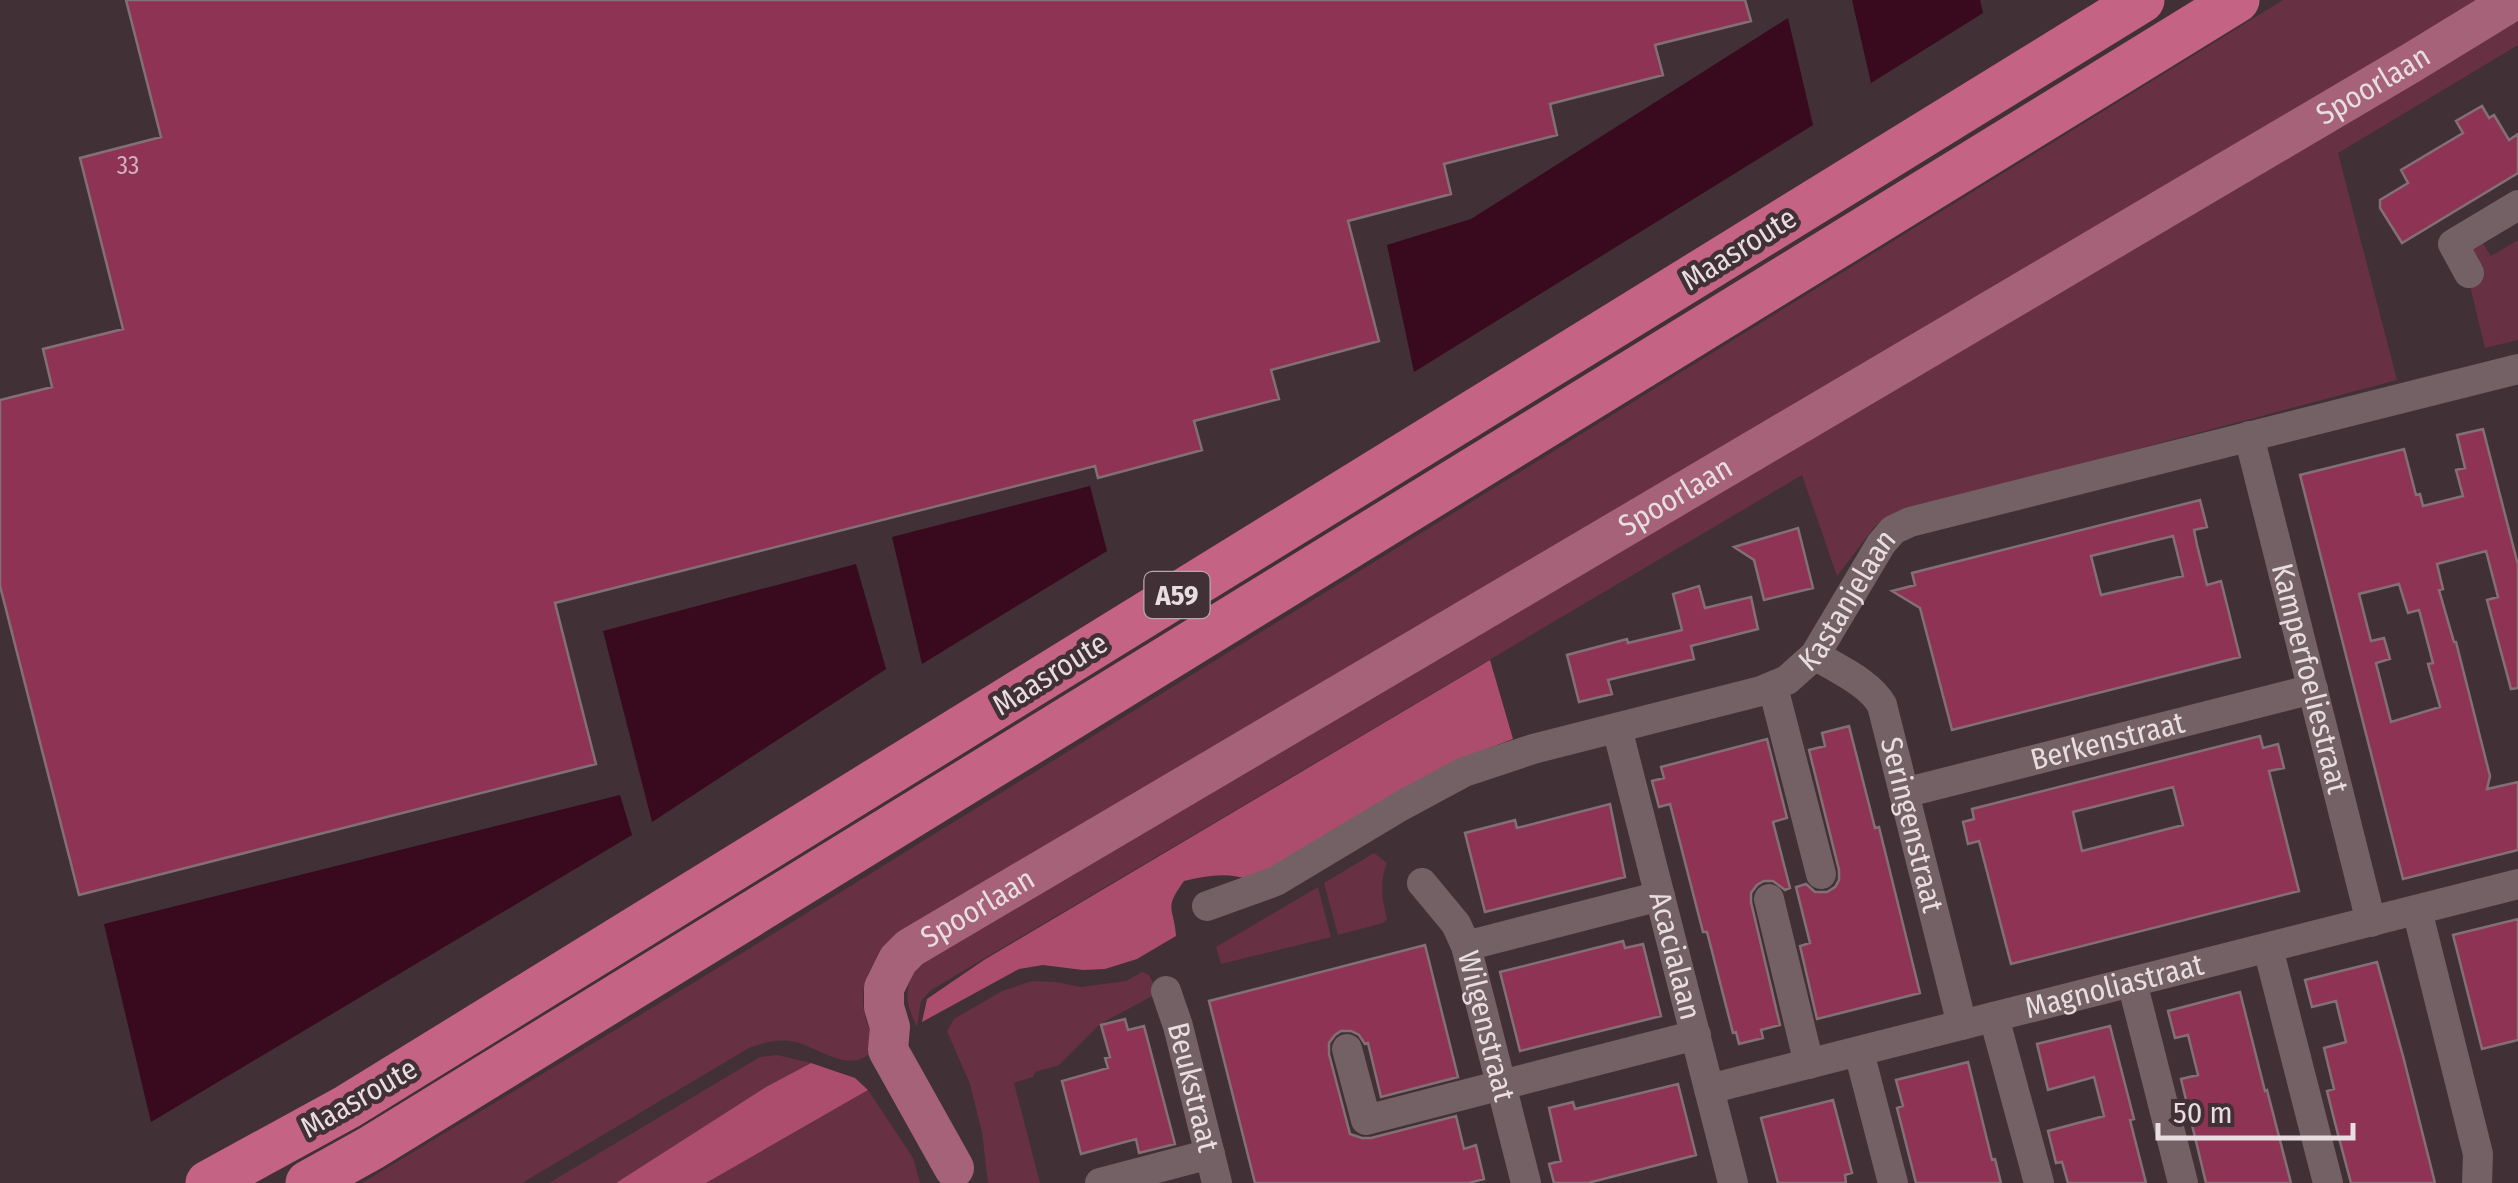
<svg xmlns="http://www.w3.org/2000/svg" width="2518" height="1183" viewBox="0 0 2518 1183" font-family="'Fira Sans Condensed',sans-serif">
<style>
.green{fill:#683143}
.forest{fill:#ac4d6e}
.water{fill:#39091d}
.building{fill:#8f3355;stroke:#837075;stroke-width:2.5;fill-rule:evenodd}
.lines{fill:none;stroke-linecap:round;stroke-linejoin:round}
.minor{stroke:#746166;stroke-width:30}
.major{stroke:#a56278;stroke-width:40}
.highway{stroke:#c56384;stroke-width:45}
.labels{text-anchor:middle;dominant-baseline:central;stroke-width:9;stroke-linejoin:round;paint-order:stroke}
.number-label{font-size:25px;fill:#d2b2bd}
.shield{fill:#413035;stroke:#b6a9ad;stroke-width:2.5}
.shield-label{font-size:28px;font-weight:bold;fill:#e8dde0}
.street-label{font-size:30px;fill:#e8dde0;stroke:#413035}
</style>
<rect width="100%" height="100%" fill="#413035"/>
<path class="green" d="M2283,0h202l-1601,950c-28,32 -26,62 -6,98 -6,4 -13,10 -21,12 -19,4 -43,-13 -61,-18 -17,-4 -31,0 -47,6l-227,135h-160l359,-217z
M2518,14v31l-180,108 59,227 -501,133 -21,13 -38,50 -35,-101 -871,515 -10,11 -4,26c-13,-27 -12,-35 -1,-62z
M2481,240l10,16 27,-16v100l-33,8 -17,-71 3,-26z
M1374,853l13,10c-8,20 -5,36 0,56l-4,4 -45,12 -14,-52z
M1318,887l13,50 -110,27 -5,-17z
M1142,972l7,3 9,18 -58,31 -41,41 -24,7 -2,5 -19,6 26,100h-52l-6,-51 -12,-48 -23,-53 7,-12 48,-28 30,-10 23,1 26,5 45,-6z
M777,1055l34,8 -45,24 -150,96h-67l211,-126z
M868,1090l45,68 7,25h-214z"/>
<path class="forest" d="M1490,660l23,79 -42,16 -219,125c-24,-8 -45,-5 -68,1 -21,29 -10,25 -8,55l-39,23 -32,10 -22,1 -40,-5 -24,4 -97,53 5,-23 57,-39z
M811,1063l44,15 13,12 -162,93h-90l150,-96z"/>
<path class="water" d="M1852,0h128l3,13 -112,70z
M1788,18l25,107 -399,247 -27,-127 84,-26z
M1090,486l17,65 -185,113 -30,-127z
M856,564l30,105 -234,153 -49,-191z
M620,795l12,40 -481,287 -47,-198z"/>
<path class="building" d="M126,0h1619l6,21 -96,24 8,30 -113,29 7,31 -113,29 7,30 -103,27 31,120 -108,29 8,29 -85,22 8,29 -104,28 -3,-12 -540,137 41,161 -517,131 -79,-309v-186l52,-13 -9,-38 80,-20 -43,-171 81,-21z
M2482,106l7,12 5,-3 15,25 9,-6v39l-116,70 -22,-35v-8l28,-17 -7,-13 62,-37 -7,-12z
M2483,429l35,136v123l-7,1 -24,-89 11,-3 -12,-46 -49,13 6,25 -4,1 15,52h2l34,134 -3,13 31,-7v68l-115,29 -103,-404 104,-26 12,46 4,-1 3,12 40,-10 -7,-26 9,-2 -8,-33zM2399,584l9,29 11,-3 14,53 -5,1 12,43 -49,15 -15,-59 14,-4 -6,-21 -13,3 -12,-47z
M2200,500l7,27 -13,3 3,15 10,40 14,-4 19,76 -288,73 -32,-122 -28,-17 23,-6 -3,-12zM2173,536l10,40 -82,19 -10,-39z
M1798,528l15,60 -49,12 -10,-40 -20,-13z
M1699,586l6,22 46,-11 7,32 -67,17 3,13 -86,21 4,14 -33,8 -12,-47 60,-16 1,4 54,-13 -9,-36z
M1849,726l26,102 4,-1 41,166 -103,26 -17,-73 10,-3 -14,-56 10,-3 9,8h12l8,-5 4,-7v-10l-30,-120 16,-4 -3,-13z
M2260,736l3,12 15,-4 6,24 -15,3 30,120 -288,73 -32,-123 -11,3 -5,-22 11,-3 -2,-10zM2173,787l10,38 -101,26 -9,-39z
M1767,739l20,79 -14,4 17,66 -5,2 -12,-9h-9l-7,4 -6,8v9l29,123 -19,5 2,8 -24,6 -3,-12 -3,1 -26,-101h-4l-33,-128 -11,3 -7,-26 12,-3 -3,-11z
M1610,804l15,73 -140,35 -20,-79 50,-13 2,8z
M2518,919v121l-36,9 -29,-114z
M1623,941l2,7 18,-4 18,72 -141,35 -20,-79z
M1425,945l33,132 -77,20 -13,-54 -3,1 -6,-9 -8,-4h-10l-6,4 -6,8v11l21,80 12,4h9l85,-22 8,33 12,-4 8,34 -15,4h-214l-46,-182z
M2377,962l26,94 32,127h-84l-16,-60 -8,-32 7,-2 -10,-41 22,-6 -10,-41 -24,6 -7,-27z
M2240,992l25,99 2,-1 24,93h-85l-25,-104 17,-4 -10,-40 -13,3 -7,-27z
M1125,1019l3,11 16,-4 31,118 -36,9 -3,-14 -55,15 -19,-73 46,-13 -3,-10 5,-1 -9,-32z
M2110,1026l24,93 -4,1 16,63h-78l-6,-21 -6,1 -8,-32 56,-15 -10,-39 -46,13 -11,-46z
M1968,1062l24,98 3,-1 6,24h-85l-19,-75 6,-2 -7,-26z
M1678,1084l18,71 -108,28h-34l-5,-19 12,-3 -12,-53 24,-6 2,7z
M1833,1100l19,73 -7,2 1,8h-68l-17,-65z"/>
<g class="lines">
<g class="minor">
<path d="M2469,273l-16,-29 65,-39"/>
<path id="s1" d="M2249,436l122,486"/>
<path id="s2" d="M1815,655c22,14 54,27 67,50l80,320"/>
<path d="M1773,687l48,187"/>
<path id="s3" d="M1617,728l116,455"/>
<path id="s4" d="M1904,793l409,-104"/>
<path id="s5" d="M1422,883l34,41 10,22 60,237"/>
<path d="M1769,899l40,165"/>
<path id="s6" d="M1207,906l69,-25 125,-75 63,-34 69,-23 228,-58 26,-11 28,-25 66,-111 12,-14 17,-8 608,-153"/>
<path d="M2417,910l61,244 -1,29"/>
<path d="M1466,946l194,-50"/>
<path d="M2268,948l60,235"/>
<path d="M2132,982l51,201"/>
<path id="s7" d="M1166,991l12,35 39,157"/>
<path d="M1994,1017l45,166"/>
<path d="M1347,1049l19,71 330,-85"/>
<path d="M1859,1052l34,131"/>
<path id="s8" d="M1709,1089l809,-205"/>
<path d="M1100,1183l110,-29"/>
</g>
<path class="major" id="s9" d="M954,1168l-66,-118 2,-23 -6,-20v-19l14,-28 12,-12 1501,-885 103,-63"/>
<path class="highway" d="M208,1183l139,-76 1795,-1107
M308,1183l63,-35 1866,-1148"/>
</g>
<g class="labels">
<g class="number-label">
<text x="128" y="166">33</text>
</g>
<rect class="shield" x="1144.5" y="572" width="65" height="46" rx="8"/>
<g class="shield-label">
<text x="1177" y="595">A59</text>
</g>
<g class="street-label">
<text stroke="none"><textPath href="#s9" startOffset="1945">Spoorlaan</textPath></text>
<text transform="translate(1739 249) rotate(-32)">Maasroute</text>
<text stroke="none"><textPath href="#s9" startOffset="1135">Spoorlaan</textPath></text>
<text stroke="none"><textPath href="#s6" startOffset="728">Kastanjelaan</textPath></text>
<text transform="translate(1050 674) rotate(-32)">Maasroute</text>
<text stroke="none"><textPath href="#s1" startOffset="250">Kamperfoeliestraat</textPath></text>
<text stroke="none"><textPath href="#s4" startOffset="210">Berkenstraat</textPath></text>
<text stroke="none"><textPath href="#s2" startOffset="208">Seringenstraat</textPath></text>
<text stroke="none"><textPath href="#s9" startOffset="325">Spoorlaan</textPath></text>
<text stroke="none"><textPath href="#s3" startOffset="235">Acacialaan</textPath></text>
<text stroke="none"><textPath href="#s8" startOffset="418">Magnoliastraat</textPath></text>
<text stroke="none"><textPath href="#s5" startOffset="160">Wilgenstraat</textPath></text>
<text stroke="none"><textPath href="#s7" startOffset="100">Beukstraat</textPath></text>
<text transform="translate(359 1098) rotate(-30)">Maasroute</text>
</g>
</g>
<path d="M2158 1123v15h195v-15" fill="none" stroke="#e8dde0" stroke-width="5"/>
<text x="2173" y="1123" font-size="30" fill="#e8dde0" stroke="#413035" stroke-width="8" paint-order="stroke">50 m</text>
</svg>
